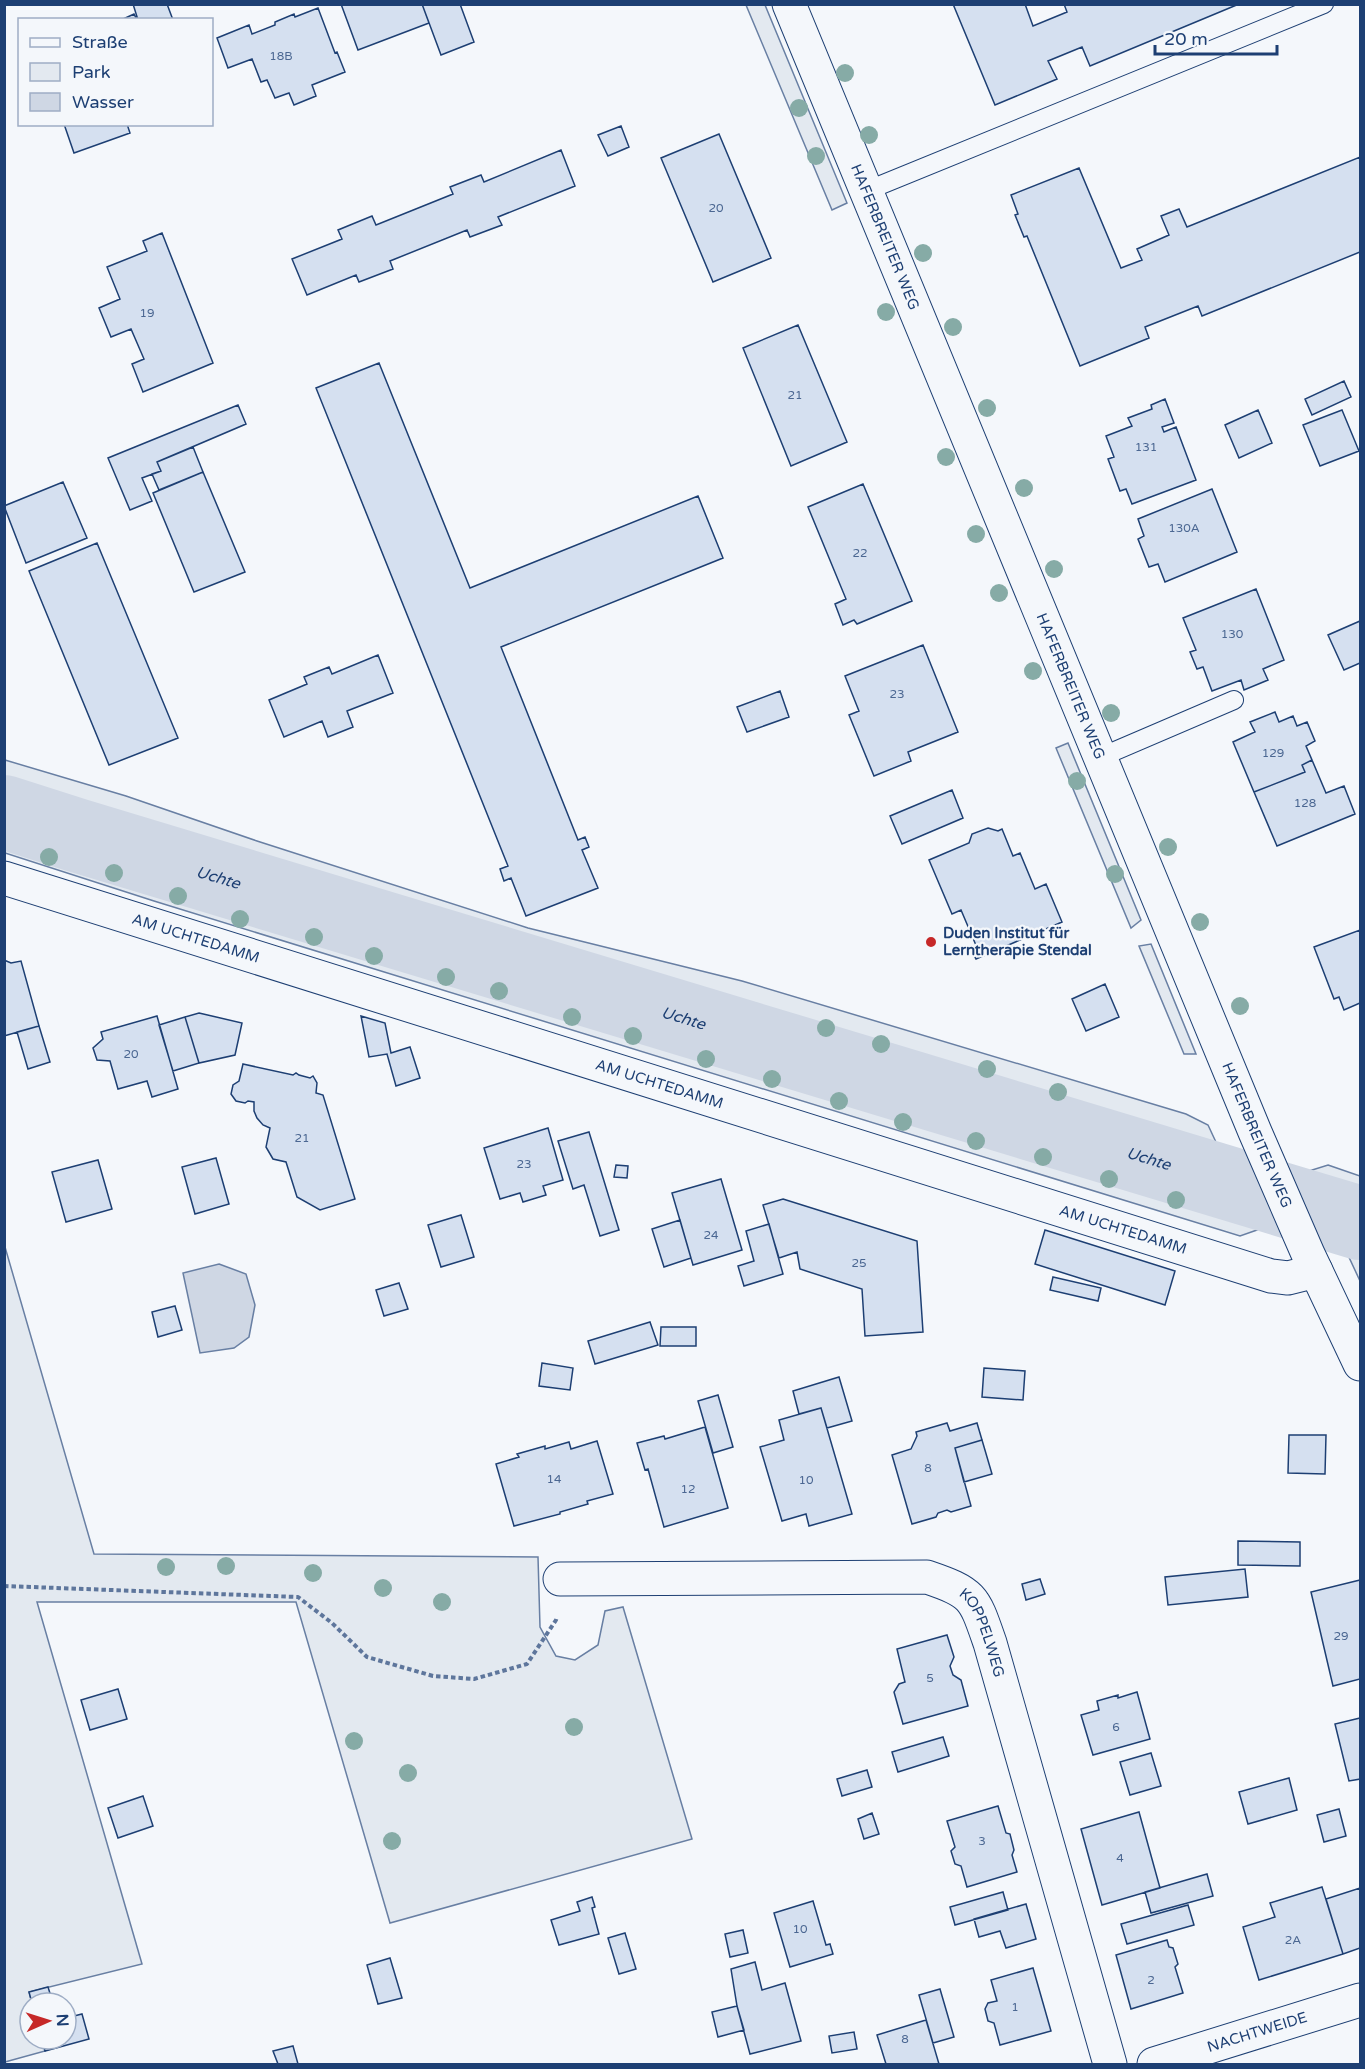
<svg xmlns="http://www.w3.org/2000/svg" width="1365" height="2069" viewBox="0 0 1365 2069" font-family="'Varela Round',sans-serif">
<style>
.green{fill:#e3e9f0;stroke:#687fa3;stroke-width:1.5}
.water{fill:#cfd7e4;stroke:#687fa3;stroke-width:1.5}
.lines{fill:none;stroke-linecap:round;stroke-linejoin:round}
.river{stroke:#cfd7e4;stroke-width:74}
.building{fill:#d5e0f0;stroke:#1d3f73;stroke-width:1.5}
.service-casing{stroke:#1d3f73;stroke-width:20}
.minor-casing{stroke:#1d3f73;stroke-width:35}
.path{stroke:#5e769c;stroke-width:4;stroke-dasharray:4.5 3;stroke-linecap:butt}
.service{stroke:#f4f7fb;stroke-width:18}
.minor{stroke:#f4f7fb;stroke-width:33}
.tree{fill:#86aba6}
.poi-dot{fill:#c62828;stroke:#f4f7fb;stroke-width:2}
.labels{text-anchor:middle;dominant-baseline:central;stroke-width:4.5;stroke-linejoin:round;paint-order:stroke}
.number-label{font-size:12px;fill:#4b6792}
.street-label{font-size:15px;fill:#1d3f73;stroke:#f4f7fb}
.poi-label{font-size:15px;font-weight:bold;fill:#1d3f73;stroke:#f4f7fb;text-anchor:start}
.water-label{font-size:16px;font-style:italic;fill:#1d3f73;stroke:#f4f7fb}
</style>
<rect width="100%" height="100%" fill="#f4f7fb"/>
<path class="green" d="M746,5h19l82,198 -15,7z
M1068,743l73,177 -10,8 -75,-180z
M5,760l121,36 131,45 271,87 214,53 444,133 22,11 49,105 -17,6 -1086,-335 -149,-48z
M1151,944l45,110h-12l-45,-108z
M1328,1165l32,11v105l-51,-110z
M5,1247l89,307 444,3 2,70 16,29 19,4 23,-15 7,-34 18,-4 69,232 -302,84 -94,-321h-259l105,362 -113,28 3,11h-2v36h12l3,12 -40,11z"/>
<path class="water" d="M219,1264l27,10 9,31 -6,32 -15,11 -34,5 -17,-80z"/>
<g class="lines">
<path class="river" id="s1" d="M4,812l72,23 1284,388"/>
</g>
<path class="building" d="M133,4h34l6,16h-35z
M341,4h81l7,19 -71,27z
M422,4h38l14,38 -33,13z
M953,4h72l8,22 34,-14 -3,-8h175l-149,62 -8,-19 -34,14 9,18 -62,26z
M318,8l17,45 2,-1 8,20 -33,13 4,11 -22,9 -5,-12 -14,5 -8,-18 -6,2 -9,-23 -24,9 -11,-30 32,-13 3,9 23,-9v-3l19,-8 1,3z
M134,14l3,6h-16z
M64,124h63l3,9 -56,20z
M621,126l8,21 -21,9 -10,-21z
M719,134l52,124 -58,24 -52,-124z
M561,150l14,36 -77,31 4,8 -32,12 -3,-7 -77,31 3,8 -34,13 -3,-7 -49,20 -15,-36 50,-20 -4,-9 34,-14 4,9 77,-31 -3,-7 31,-12 3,7z
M1360,157v95l-158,64 -4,-10 -53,21 4,11 -69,28 -53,-130 -3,1 -9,-22 3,-1 -7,-19 68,-27 42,100 21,-8 -5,-11 32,-14 -8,-19 18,-7 8,18z
M162,233l51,130 -70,29 -11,-28 12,-5 -13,-30 -20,8 -12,-29 21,-9 -13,-32 40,-16 -4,-10z
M798,325l49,117 -56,24 -48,-118z
M379,363l91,225 228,-92 25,62 -222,89 77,193 7,-3 4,10 -7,3 16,38 -72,28 -15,-38 -7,3 -4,-12 8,-3 -192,-478z
M1344,381l7,16 -39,18 -7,-16z
M1165,399l9,24 -12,4 2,5 12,-5 20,53 -64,24 -6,-15 -6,2 -12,-32 6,-2 -8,-21 26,-10 -4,-8 24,-9 -1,-4z
M238,405l8,19 -89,38 4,9 -19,7 10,23 -22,9 -22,-52z
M1258,410l14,33 -33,15 -14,-33z
M1342,410l17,41 -39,15 -17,-41z
M193,447l10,25 -44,18 -7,-16 9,-3 -4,-9z
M203,472l42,100 -51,20 -41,-99z
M63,482l24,56 -61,25 -22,-57z
M863,484l49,117 -55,23 -3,-4 -11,5 -8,-21 11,-5 -38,-92z
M1212,489l25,63 -72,30 -7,-18 -9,3 -11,-28 6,-3 -6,-17z
M97,543l81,195 -69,27 -80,-194z
M1256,589l28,71 -21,9 5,11 -24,10 -3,-10 -29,11 -9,-24 -6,2 -7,-17 6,-2 -13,-32z
M1360,621v42l-16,7 -16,-35z
M923,645l35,87 -50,20 3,9 -37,15 -25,-61 10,-4 -14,-35z
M378,655l15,38 -46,18 6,16 -25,10 -6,-16 -38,16 -15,-37 38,-16 -3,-7 25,-10 3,7z
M780,691l9,26 -42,15 -10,-25z
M1275,712l4,10 14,-6 4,10 10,-4 8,19 -9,5 6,14 -10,5 3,7 -51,20 -21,-50 22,-10 -5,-10z
M1312,760l14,33 18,-7 11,28 -78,32 -23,-54 51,-20 -3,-7z
M952,790l11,28 -61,26 -12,-28z
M988,828l10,3 4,-2 11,27 7,-3 15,36 11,-5 16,38 -86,37 -4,-7 6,-2 -17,-40 -9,4 -23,-54 40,-17 3,-9z
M1360,930v73l-16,7 -5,-13 -5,2 -20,-52z
M4,960l7,3 10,-2 18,65 -35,10z
M1105,984l14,33 -33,14 -14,-32z
M199,1013l43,10 -7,32 -36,8 -14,-46z
M157,1016l21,73 -26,8 -5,-16 -29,8 -8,-28 -13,-1 -4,-12 10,-9 -2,-7z
M361,1016l24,7 6,30 19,-6 10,31 -24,8 -9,-32 -18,3z
M185,1017l14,46 -26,8 -14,-46z
M39,1026l11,36 -22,7 -11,-37z
M243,1064l50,11 3,-2 3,2 11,3 3,-2 4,7 -1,10 7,2 32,104 -35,11 -23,-13 -11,-35 -13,-3 -7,-12 4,-19 -7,-3 -6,-7 -3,-7v-9l-6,-1 -3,2 -9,-2 -5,-7 2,-9 6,-4z
M548,1128l15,52 -20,6 3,9 -23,7 -3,-9 -20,6 -16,-51z
M589,1132l30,98 -19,6 -16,-51 -11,4 -15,-48z
M216,1158l13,46 -34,10 -13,-47z
M98,1160l14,49 -46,13 -14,-50z
M616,1165l12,1 -1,12 -13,-1z
M721,1179l21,71 -49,15 -21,-72z
M783,1199l134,42 6,91 -58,4 -3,-47 -62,-20 -3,-17 -18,6 -16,-53z
M461,1215l13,42 -33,10 -13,-42z
M680,1220l11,38 -27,9 -12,-38z
M769,1224l14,50 -39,12 -6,-20 16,-5 -8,-30z
M1045,1230l130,41 -10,34 -130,-41z
M1053,1277l48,11 -3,13 -48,-11z
M399,1283l9,26 -24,7 -8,-26z
M175,1306l7,24 -24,7 -6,-25z
M650,1322l8,23 -63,19 -7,-23z
M661,1327h35v19h-36z
M542,1363l31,5 -3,22 -31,-4z
M984,1368l41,3 -2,29 -41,-3z
M839,1377l13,44 -25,7 -6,-20 -22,6 -6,-23z
M718,1395l15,52 -20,6 -15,-52z
M821,1408l31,106 -43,12 -3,-12 -24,7 -22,-74 24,-7 -5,-20z
M947,1423l3,8 27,-8 5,17 -27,8 16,58 -20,6 -4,-2 -9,3 -2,4 -24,7 -20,-69 19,-6 6,-13 -1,-4z
M705,1427l23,81 -64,19 -16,-58 -3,1 -8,-27 27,-7 1,3z
M1289,1435h37l-1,39 -37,-1z
M982,1440l10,34 -28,8 -9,-34z
M597,1441l16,53 -26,7 1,3 -28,8v2l-46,12 -18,-62 23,-7 -2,-3 28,-8v3l24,-7 2,7z
M1238,1541l62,1v24l-62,-1z
M1245,1569l3,28 -80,8 -3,-28z
M1040,1579l5,15 -19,6 -4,-16z
M1360,1580v99l-27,7 -22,-94z
M947,1635l7,22 -4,9 3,9 8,5 7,26 -65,18 -9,-32 5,-8 6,-2 -8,-33z
M118,1689l9,30 -37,11 -9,-30z
M1137,1692l13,47 -57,16 -12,-40 18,-5 -2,-9 21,-6v3z
M1360,1718v61l-11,2 -14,-57z
M943,1737l6,19 -51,16 -6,-20z
M1151,1753l10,33 -31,9 -10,-33z
M867,1770l5,17 -30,9 -5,-17z
M1289,1778l8,32 -49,14 -9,-32z
M143,1796l10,30 -35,12 -10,-30z
M998,1806l8,27 4,1 4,16 -2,5 5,17 -50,15 -6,-21 -6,-2 -4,-13 4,-4 -8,-26z
M1339,1809l7,27 -22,6 -7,-27z
M1139,1812l21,76 -58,17 -21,-76z
M872,1813l7,21 -15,5 -6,-20z
M1207,1874l6,22 -62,17 -6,-21z
M1322,1887l21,67 -84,26 -16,-53 32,-10 -5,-14z
M1360,1888v60l-17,6 -17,-55z
M1003,1892l5,18 -53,15 -5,-18z
M592,1897l3,10 -3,1 7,26 -40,11 -8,-25 29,-9 -3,-9z
M813,1901l13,44 4,-1 3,10 -43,13 -16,-54z
M1026,1904l10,35 -30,9 -6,-17 -21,6 -5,-18z
M1188,1905l6,20 -67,19 -6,-20z
M743,1930l5,23 -18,4 -5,-23z
M625,1933l11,36 -17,5 -11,-36z
M1167,1940l2,7 4,1 5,16 -3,3 8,26 -52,16 -15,-54z
M390,1958l12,40 -24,6 -11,-39z
M755,1962l7,28 23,-7 16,58 -51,13 -13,-48 -6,-37z
M1033,1968l18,63 -51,14 -6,-22 -6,-2 -3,-12 3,-6 9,-2 -6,-21z
M48,1987l5,16h-21l-3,-11z
M940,1989l14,48 -21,6 -14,-48z
M737,2006l7,24 -26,7 -6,-25z
M82,2014l7,25 -44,12 -3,-12h24v-21z
M926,2020l13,44h-53l-9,-29z
M854,2032l3,17 -25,4 -3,-17z
M293,2046l5,18h-20l-5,-13z"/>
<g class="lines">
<defs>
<path id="service" d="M866,191l458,-187
M1101,757l133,-57"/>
<g id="minor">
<path id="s2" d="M789,4l466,1128 53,122 52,110"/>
<path id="s3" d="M4,878l1267,398 17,2 28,-7"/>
<path id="s4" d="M560,1579l367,-2c47,16 47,20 63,66l120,421"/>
<path id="s5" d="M1154,2064l206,-64"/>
</g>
</defs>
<use href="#service" class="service-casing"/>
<use href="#minor" class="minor-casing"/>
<path class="path" d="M4,1586l294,11 34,26 35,34 66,19 41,3 53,-15 29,-44 1,-4"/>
<use href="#service" class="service"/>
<use href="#minor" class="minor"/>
</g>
<g class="tree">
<circle cx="845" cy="73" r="9"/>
<circle cx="799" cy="108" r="9"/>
<circle cx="869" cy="135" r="9"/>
<circle cx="816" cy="156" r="9"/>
<circle cx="923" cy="253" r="9"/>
<circle cx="886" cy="312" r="9"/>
<circle cx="953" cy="327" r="9"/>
<circle cx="987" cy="408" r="9"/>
<circle cx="946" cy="457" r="9"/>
<circle cx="1024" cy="488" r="9"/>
<circle cx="976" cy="534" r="9"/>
<circle cx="1054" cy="569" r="9"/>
<circle cx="999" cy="593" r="9"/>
<circle cx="1033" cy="671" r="9"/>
<circle cx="1111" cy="713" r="9"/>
<circle cx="1077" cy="781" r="9"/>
<circle cx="1168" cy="847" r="9"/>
<circle cx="49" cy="857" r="9"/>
<circle cx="114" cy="873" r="9"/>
<circle cx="1115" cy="874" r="9"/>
<circle cx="178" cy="896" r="9"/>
<circle cx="240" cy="919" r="9"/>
<circle cx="1200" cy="922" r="9"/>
<circle cx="314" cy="937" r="9"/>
<circle cx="374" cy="956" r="9"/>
<circle cx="446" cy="977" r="9"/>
<circle cx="499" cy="991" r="9"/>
<circle cx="1240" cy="1006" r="9"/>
<circle cx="572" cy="1017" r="9"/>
<circle cx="826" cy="1028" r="9"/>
<circle cx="633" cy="1036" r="9"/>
<circle cx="881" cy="1044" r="9"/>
<circle cx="706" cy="1059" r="9"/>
<circle cx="987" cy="1069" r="9"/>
<circle cx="772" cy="1079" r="9"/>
<circle cx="1058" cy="1092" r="9"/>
<circle cx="839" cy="1101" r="9"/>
<circle cx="903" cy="1122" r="9"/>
<circle cx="976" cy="1141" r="9"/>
<circle cx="1043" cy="1157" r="9"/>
<circle cx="1109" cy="1179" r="9"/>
<circle cx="1176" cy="1200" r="9"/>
<circle cx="226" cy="1566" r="9"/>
<circle cx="166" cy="1567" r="9"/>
<circle cx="313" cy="1573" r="9"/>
<circle cx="383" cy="1588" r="9"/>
<circle cx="442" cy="1602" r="9"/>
<circle cx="574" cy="1727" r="9"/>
<circle cx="354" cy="1741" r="9"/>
<circle cx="408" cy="1773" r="9"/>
<circle cx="392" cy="1841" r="9"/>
</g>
<circle class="poi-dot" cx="931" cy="942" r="6"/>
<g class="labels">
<g class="number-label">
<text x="281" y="56">18B</text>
<text x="716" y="208">20</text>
<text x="147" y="313">19</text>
<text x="795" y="395">21</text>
<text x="1146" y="447">131</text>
<text x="1184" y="528">130A</text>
<text x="860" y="553">22</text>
<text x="1232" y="634">130</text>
<text x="897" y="694">23</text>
<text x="1273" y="753">129</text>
<text x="1305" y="803">128</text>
<text x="131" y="1054">20</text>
<text x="302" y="1138">21</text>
<text x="524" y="1164">23</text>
<text x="711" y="1235">24</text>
<text x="859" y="1263">25</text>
<text x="928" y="1468">8</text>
<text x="554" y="1479">14</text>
<text x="806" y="1480">10</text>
<text x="688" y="1489">12</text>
<text x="1341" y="1636">29</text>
<text x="930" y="1678">5</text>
<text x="1116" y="1727">6</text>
<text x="982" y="1841">3</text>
<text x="1120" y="1858">4</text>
<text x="800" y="1929">10</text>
<text x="1293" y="1940">2A</text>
<text x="1151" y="1980">2</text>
<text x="1015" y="2007">1</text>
<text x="905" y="2039">8</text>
</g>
<g class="street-label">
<text stroke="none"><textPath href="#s2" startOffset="252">HAFERBREITER WEG</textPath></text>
<text stroke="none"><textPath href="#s2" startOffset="738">HAFERBREITER WEG</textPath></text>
<text stroke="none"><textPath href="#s3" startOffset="201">AM UCHTEDAMM</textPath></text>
<text stroke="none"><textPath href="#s3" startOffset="687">AM UCHTEDAMM</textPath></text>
<text stroke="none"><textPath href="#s2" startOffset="1224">HAFERBREITER WEG</textPath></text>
<text stroke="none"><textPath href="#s3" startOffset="1173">AM UCHTEDAMM</textPath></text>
<text stroke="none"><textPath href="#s4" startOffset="452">KOPPELWEG</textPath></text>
<text stroke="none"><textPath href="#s5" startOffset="108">NACHTWEIDE</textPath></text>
</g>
<g class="poi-label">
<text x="943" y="933">Duden Institut für<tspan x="943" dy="17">Lerntherapie Stendal</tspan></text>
</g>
<g class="water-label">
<text stroke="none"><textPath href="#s1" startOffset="224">Uchte</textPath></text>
<text stroke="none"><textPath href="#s1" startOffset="710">Uchte</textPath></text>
<text stroke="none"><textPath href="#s1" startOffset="1196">Uchte</textPath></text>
</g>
</g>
<rect width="1365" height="2069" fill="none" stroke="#1d3f73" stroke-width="12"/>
<rect x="18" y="18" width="195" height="108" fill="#f4f7fb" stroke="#9eadc5" stroke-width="1.5"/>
<rect x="30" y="38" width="30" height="9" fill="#f4f7fb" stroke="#9eadc5" stroke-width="1.5"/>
<text x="72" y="48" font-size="18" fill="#1d3f73">Straße</text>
<rect x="30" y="63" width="30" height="18" fill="#e3e9f0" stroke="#9eadc5" stroke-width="1.5"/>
<text x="72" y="78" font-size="18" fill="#1d3f73">Park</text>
<rect x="30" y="93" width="30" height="18" fill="#cfd7e4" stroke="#9eadc5" stroke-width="1.5"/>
<text x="72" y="108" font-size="18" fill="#1d3f73">Wasser</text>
<g transform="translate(48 2021) rotate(87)"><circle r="28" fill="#f4f7fb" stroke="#9eadc5" stroke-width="1.5"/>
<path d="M0-4.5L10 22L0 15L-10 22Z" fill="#c62828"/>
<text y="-9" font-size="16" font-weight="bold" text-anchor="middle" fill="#1d3f73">N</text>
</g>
<path d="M1155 45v9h122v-9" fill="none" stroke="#1d3f73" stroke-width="3"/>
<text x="1164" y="45" font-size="18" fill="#1d3f73" stroke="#f4f7fb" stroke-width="4.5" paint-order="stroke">20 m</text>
</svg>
